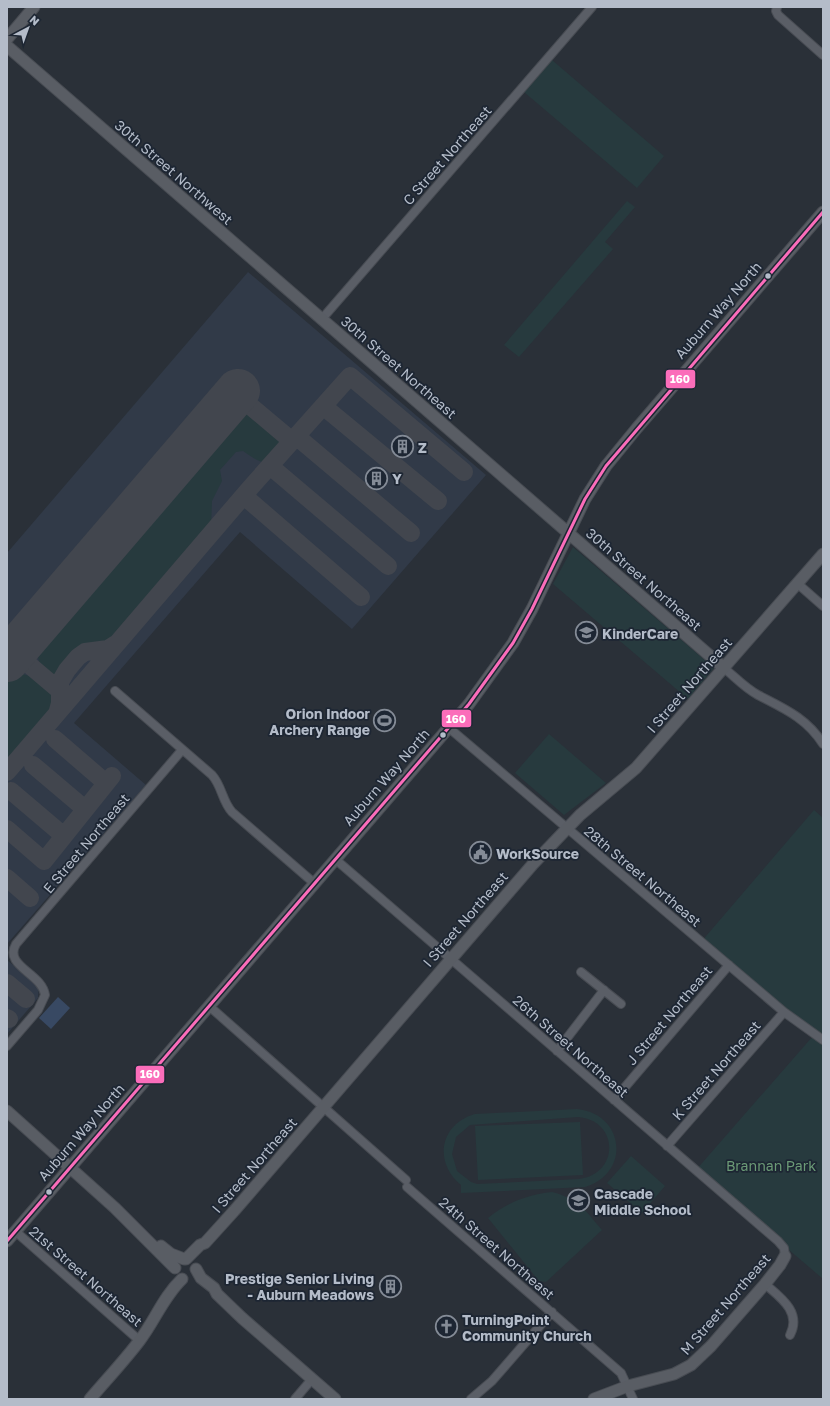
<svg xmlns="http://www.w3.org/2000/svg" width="830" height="1406" viewBox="0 0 830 1406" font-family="'Golos Text',sans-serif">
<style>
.airport{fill:#313a48}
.green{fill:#273a3e;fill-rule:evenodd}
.water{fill:#384963}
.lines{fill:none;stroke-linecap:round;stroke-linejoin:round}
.taxiway{stroke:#42464e;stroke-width:18}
.runway{stroke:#42464e;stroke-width:44}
.street-casing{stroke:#484c53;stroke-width:10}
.secondary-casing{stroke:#484c53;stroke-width:13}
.street{stroke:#5a5e66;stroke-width:8}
.secondary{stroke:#595d64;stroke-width:11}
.bus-1-casing{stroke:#1d2633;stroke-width:6}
.bus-1{stroke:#fb6dba;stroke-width:3}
.bus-dot{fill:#b4bcc9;stroke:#1d2633;stroke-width:1.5}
.labels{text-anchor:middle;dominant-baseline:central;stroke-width:3.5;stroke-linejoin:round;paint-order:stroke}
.street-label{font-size:14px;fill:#b4bcc9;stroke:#1d2633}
.poi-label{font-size:14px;font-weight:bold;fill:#b4bcc9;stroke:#1d2633;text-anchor:start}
.park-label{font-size:14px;fill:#6b9a76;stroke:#1d2633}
.line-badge{stroke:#1d2633;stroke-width:1.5}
.badge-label{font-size:11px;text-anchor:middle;font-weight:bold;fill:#fff}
</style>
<rect width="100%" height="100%" fill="#2a3038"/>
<path class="airport" d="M248,272l238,203 -134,154 -112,-97 -166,191 72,62 -139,159v-391z
M7,960l32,26 -1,12 -31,36z"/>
<path class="green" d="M552,60l112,96 -27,32 -113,-96z
M627,201l8,6 -30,35 8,7 -94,108 -15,-12z
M243,406c16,8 32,23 41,38 -13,24 -20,22 -41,7l-7,1 -16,18 2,11 -10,20 -1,26 -97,113c-9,8 -22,3 -32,9 -11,7 -17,20 -26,28 -14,-4 -22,-19 -17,-33l145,-172z
M573,547l141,121 -26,31 -135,-115z
M19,673c17,4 37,15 35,34l-47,56v-82z
M549,734l57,49 -42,32 -49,-42z
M814,810l9,8v461l-127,-109 117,-134 -112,-94z
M577,1109c48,5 54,64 8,78l-124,6v-8c-28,-23 -21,-61 14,-71zM578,1117c41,3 42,57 1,62l-102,5 -6,-2 -14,-11 -5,-17 4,-17 14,-12z
M580,1122l3,53 -105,5 -3,-54z
M631,1156l34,30 -23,27 -35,-30z
M552,1192c27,7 33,18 50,38l-56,52 -7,-1 -51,-63c20,-16 39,-23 64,-26z"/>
<path class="water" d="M58,997l12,11 -19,21 -12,-11z"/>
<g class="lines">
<path class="taxiway" d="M236,394l56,47
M323,406l115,95
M296,436l115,97
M270,466l118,100
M244,496l117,101
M14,652l52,44
M57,714l3,-11v-21l7,-12 11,-13 7,-5 23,-3 8,-5
M55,739l51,44
M33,765l52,44
M7,772l244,-285 99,-111 114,96
M11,791l53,45
M7,829l37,32 68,-85
M7,878l23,20
M7,983l19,16
M7,1018l2,1"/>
<path class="runway" d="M7,660l231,-269"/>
<defs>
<path id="street" d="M777,7l-1,4 2,4 45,40
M321,320l271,-313
M798,584l25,22
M724,668c11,9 21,20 34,27 25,13 49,23 65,49
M115,691l97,84c10,11 10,26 20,37l82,71
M449,728l335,284 39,28
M335,859l443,382 6,7 1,8
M581,972l40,32
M209,1006l197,174
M7,1046l31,-36 7,-15c-3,-22 -42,-29 -29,-51l166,-194
M557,1051l47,-61
M614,1100l115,-135
M667,1146l117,-134
M407,1187l214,186 12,26
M15,1231l125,110
M765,1284c15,13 37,28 25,51
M295,1399l17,-20
M471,1399l21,-18 60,-69"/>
<path id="secondary" d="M7,39l27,-32
M7,46l717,622
M7,1111l108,97 60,60
M7,1241l462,-537 44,-61 19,-34 53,-110 21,-33 31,-38 186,-216
M161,1246l10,8 13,5
M186,1259l14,-14 5,-2 29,-32 299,-347 47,-49 56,-47 187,-214
M196,1269l5,9 13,10 3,6 25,24 93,81
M90,1399c17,-20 35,-39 50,-59 15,-20 24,-44 42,-61
M594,1399l34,-13 46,-12 17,-9 20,-19 54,-62 15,-19 5,-9"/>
</defs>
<use href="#street" class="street-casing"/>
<use href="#secondary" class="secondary-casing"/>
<use href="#street" class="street"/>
<use href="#secondary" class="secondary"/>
<defs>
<path id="bus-1" d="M7,1241l462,-537 44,-61 19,-34 53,-110 21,-33 217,-254"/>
</defs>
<use href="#bus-1" class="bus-1-casing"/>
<use href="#bus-1" class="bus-1"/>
</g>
<defs>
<symbol id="building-ring" viewBox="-11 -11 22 22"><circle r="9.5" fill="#1d2633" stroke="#848b96" stroke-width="1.5"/><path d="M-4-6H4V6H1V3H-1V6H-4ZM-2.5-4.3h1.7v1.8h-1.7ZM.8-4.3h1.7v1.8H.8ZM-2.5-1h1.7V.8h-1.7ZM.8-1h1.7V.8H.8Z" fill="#848b96"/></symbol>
<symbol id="school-ring" viewBox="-11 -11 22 22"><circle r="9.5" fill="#1d2633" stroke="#848b96" stroke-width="1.5"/><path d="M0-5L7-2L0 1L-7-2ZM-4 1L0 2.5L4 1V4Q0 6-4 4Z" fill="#848b96"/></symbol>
<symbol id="stadium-ring" viewBox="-11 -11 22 22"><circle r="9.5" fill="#1d2633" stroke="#848b96" stroke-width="1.5"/><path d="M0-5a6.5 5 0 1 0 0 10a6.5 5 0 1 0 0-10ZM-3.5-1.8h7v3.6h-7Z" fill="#848b96"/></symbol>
<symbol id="civic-ring" viewBox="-11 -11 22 22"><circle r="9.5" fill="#1d2633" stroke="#848b96" stroke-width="1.5"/><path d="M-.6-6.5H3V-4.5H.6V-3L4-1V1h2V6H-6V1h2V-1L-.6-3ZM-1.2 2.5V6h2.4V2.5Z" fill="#848b96"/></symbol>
<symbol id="church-ring" viewBox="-11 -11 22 22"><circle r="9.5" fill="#1d2633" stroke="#848b96" stroke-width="1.5"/><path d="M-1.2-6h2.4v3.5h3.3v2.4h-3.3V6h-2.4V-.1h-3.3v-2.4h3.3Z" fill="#848b96"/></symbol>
</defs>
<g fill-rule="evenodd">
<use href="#building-ring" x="390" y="434" width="25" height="25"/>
<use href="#building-ring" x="364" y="466" width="25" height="25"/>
<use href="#school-ring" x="574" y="620" width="25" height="25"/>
<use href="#stadium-ring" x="372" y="708" width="25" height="25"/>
<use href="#civic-ring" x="468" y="840" width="25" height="25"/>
<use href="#school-ring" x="566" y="1188" width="25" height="25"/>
<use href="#building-ring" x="378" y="1274" width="25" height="25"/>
<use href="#church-ring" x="434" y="1314" width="25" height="25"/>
</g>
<g class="bus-dot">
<circle cx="768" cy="276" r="3.5"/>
<circle cx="443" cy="735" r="3.5"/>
<circle cx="49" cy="1192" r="3.5"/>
</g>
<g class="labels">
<g class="street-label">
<text transform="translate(447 155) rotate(-49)">C Street Northeast</text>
<text transform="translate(174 172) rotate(41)">30th Street Northwest</text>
<text transform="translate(718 310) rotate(-49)">Auburn Way North</text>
<text transform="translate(399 367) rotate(41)">30th Street Northeast</text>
<text transform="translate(644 579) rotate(41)">30th Street Northeast</text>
<text transform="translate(689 685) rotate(-49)">I Street Northeast</text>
<text transform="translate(386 777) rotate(-49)">Auburn Way North</text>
<text transform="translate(86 843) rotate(-50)">E Street Northeast</text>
<text transform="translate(643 876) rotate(40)">28th Street Northeast</text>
<text transform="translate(465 919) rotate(-49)">I Street Northeast</text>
<text transform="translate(669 1015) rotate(-50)">J Street Northeast</text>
<text transform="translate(571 1046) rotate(41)">26th Street Northeast</text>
<text transform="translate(716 1070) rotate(-49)">K Street Northeast</text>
<text transform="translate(81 1132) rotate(-49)">Auburn Way North</text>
<text transform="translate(254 1165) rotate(-49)">I Street Northeast</text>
<text transform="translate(497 1248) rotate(41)">24th Street Northeast</text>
<text transform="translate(86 1276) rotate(41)">21st Street Northeast</text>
<text transform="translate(725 1304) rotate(-49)">M Street Northeast</text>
</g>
<g class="poi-label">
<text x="418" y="447">Z</text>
<text x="392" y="478">Y</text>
<text x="602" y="633">KinderCare</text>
<text x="370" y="713" text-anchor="end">Orion Indoor<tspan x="370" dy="16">Archery Range</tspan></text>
<text x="496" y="853">WorkSource</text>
<text x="594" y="1193">Cascade<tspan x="594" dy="16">Middle School</tspan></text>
<text x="374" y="1278" text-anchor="end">Prestige Senior Living<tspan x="374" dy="16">- Auburn Meadows</tspan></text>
<text x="462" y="1319">TurningPoint<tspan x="462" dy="16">Community Church</tspan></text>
</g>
<g class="park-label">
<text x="771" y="1165">Brannan Park</text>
</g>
</g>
<g class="line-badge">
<rect x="665" y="369" width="31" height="20" rx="4" fill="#fb6dba"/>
<rect x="441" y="709" width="31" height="19" rx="4" fill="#fb6dba"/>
<rect x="135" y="1065" width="30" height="19" rx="4" fill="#fb6dba"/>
</g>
<g class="badge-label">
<text x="680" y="383">160</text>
<text x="456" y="723">160</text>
<text x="150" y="1078">160</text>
</g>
<rect width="830" height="1406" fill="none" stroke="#b4bcc9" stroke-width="16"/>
<g transform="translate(28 28) rotate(41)" stroke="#1d2633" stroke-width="3" paint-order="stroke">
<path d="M0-3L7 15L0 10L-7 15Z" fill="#b4bcc9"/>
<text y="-6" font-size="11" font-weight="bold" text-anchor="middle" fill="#b4bcc9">N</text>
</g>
</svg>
